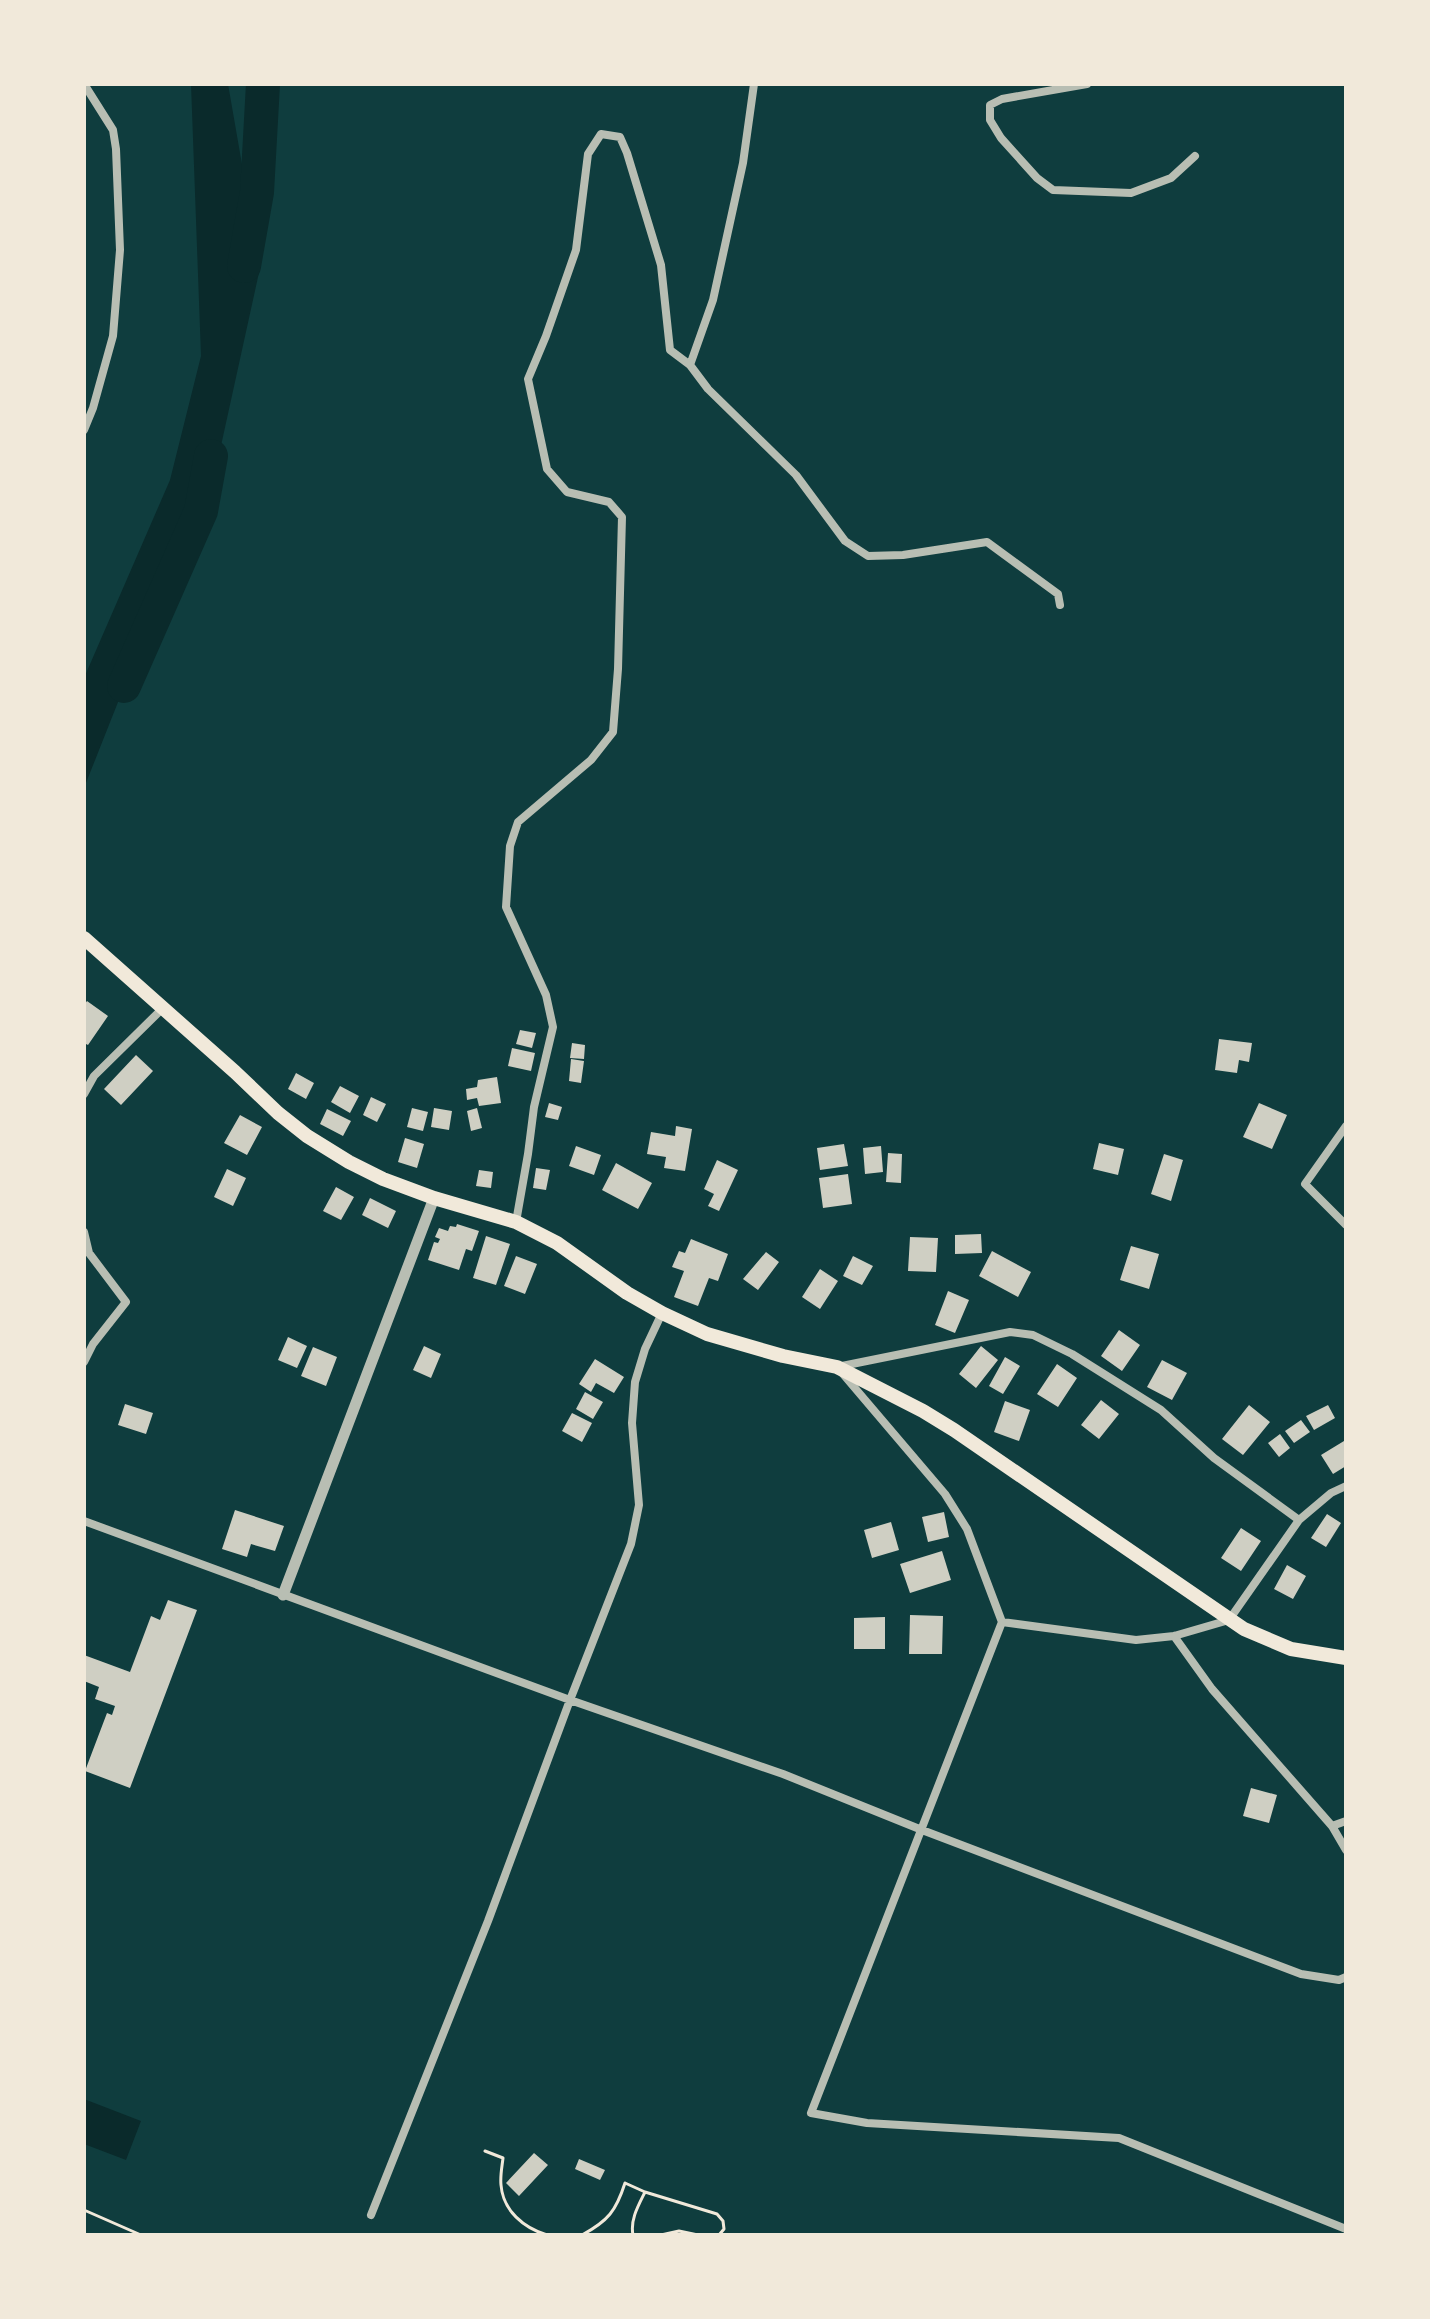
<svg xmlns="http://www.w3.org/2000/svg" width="1430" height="2319" viewBox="0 0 1430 2319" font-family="Jost,sans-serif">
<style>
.water{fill:#0a2a2b}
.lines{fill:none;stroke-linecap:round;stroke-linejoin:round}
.river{stroke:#0a2a2b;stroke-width:34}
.building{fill:#cfcfc3}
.path{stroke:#f1e9da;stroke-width:3}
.minor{stroke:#b8beb3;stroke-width:8}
.tertiary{stroke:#b8beb3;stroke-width:11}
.primary{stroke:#f1e9da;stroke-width:14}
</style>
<rect width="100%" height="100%" fill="#0f3d3e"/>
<path class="water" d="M191,84h37l32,184 -45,205 -74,171 -57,144v-110l86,-198 31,-124z
M84,2099l57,22 -15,39 -42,-16z"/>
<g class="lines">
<path class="river" d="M244,266l13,-74 6,-108
M124,686l77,-175 10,-55"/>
</g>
<path class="building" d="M87,1001l21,15 -20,29 -4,-2v-38z
M520,1030l16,3 -4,15 -16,-4z
M1219,1039l33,4 -3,19 -10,-2 -2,13 -22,-3z
M572,1043l13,2 -1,14 -14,-1z
M512,1048l23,5 -4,18 -23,-5z
M136,1055l17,16 -32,34 -17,-16z
M571,1059l13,2 -3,22 -12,-2z
M296,1073l18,10 -8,16 -18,-10z
M497,1077l4,26 -22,3 -2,-8 -10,2 -1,-11 11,-2 1,-7z
M340,1086l19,10 -9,17 -19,-11z
M371,1097l15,7 -9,18 -14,-7z
M549,1103l13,4 -4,13 -13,-3z
M1259,1103l28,12 -15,34 -29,-12z
M412,1108l16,4 -5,19 -16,-4z
M434,1108l18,3 -3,19 -18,-3z
M477,1108l5,20 -11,3 -4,-20z
M327,1109l24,12 -8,15 -23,-12z
M240,1115l22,12 -15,28 -23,-12z
M676,1126l16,3 -7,42 -21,-3 2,-11 -19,-3 4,-22 24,4z
M405,1138l19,6 -7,24 -19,-6z
M1099,1143l25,6 -6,26 -25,-6z
M844,1144l4,22 -28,4 -3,-22z
M576,1146l25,9 -7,20 -25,-9z
M881,1146l2,26 -18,2 -2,-26z
M888,1153l14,1 -1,29 -15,-1z
M1164,1154l19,6 -12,41 -20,-7z
M717,1160l21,10 -19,41 -11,-5 6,-12 -10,-5z
M616,1163l36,20 -14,26 -36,-19z
M536,1168l14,2 -4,20 -13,-2z
M227,1169l19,9 -13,28 -19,-9z
M479,1170l14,2 -2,16 -15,-2z
M848,1174l4,30 -29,4 -4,-30z
M336,1187l18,10 -13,23 -18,-9z
M370,1198l26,13 -8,17 -26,-13z
M457,1224l22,7 -7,20 -6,-2 -7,21 -31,-10 6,-18 4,1 2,-4 -5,-2 4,-9 9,3 2,-5 6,1z
M981,1234l1,19 -27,1v-19z
M486,1236l24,8 -14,41 -23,-7z
M910,1237l28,1 -2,34 -28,-1z
M691,1239l37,15 -10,27 -9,-3 -11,28 -24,-9 10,-26 -12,-4 7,-16 6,2z
M1131,1246l28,8 -10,35 -29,-9z
M992,1251l39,21 -13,25 -39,-21z
M766,1252l13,10 -21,28 -15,-11z
M516,1256l21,8 -12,30 -21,-8z
M853,1256l20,10 -11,19 -19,-9z
M820,1269l18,12 -18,28 -18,-12z
M948,1291l21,9 -14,33 -20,-8z
M1119,1330l21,15 -18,26 -21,-15z
M288,1337l19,9 -10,22 -19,-8z
M424,1346l17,8 -10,24 -18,-8z
M981,1346l17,14 -22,28 -17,-14z
M313,1347l24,10 -11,29 -25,-10z
M1005,1357l15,9 -17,28 -14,-8z
M595,1359l29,18 -10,16 -18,-10 -5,9 -12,-8z
M1162,1360l25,13 -15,27 -25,-13z
M1057,1364l20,14 -19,29 -21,-13z
M585,1392l18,10 -10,17 -17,-10z
M1101,1400l18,14 -20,25 -18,-14z
M1005,1401l25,9 -11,31 -25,-9z
M125,1404l28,9 -7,21 -28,-9z
M1249,1405l21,17 -27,33 -21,-16z
M1328,1405l7,13 -21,12 -8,-14z
M572,1413l20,10 -10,19 -20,-11z
M1301,1420l9,12 -16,11 -9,-12z
M1280,1434l10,14 -11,9 -11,-14z
M1344,1441l2,3v22l-13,8 -12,-19z
M235,1510l49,16 -9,25 -24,-7 -4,13 -25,-8z
M944,1512l5,25 -21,5 -6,-25z
M1327,1514l14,9 -15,24 -15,-9z
M891,1522l8,28 -27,8 -8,-28z
M1241,1528l20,13 -20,30 -20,-13z
M942,1551l9,29 -41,13 -10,-29z
M1287,1565l19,11 -13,23 -19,-10z
M168,1600l29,10 -67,178 -45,-17 22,-58 5,2 3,-9 -20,-7 4,-12 -15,-6v-26l46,17 21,-56 9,4z
M910,1615l33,1 -1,38h-33z
M885,1617v32h-31v-31z
M1251,1788l26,7 -8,28 -26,-7z
M534,2153l14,12 -29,31 -13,-13z
M579,2159l26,11 -5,10 -25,-11z"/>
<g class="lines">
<path class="path" d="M485,2151l18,7c-1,9 -3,18 -2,27 2,26 23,43 46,50
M84,2210l57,25
M582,2235c26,-14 34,-24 43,-52l20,9 72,22 6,7 1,8 -5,6
M633,2235c-3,-15 5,-29 12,-43
M661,2235l18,-4 19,4"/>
<path class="minor" d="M1087,84l-85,15 -12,6v15l11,18 36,40 16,12 78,3 40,-15 24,-22
M690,365l23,-65 30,-137 11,-79
M84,430l9,-22 20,-72 7,-86 -4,-101 -3,-19 -29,-46
M84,1094l10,-18 69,-68
M1346,1126l-41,58 41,41
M516,1222l12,-68 6,-47 19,-80 -7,-32 -40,-88 4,-61 8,-24 73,-62 22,-28 5,-63 4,-152 -13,-15 -42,-10 -20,-23 -19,-90 18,-43 30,-86 12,-96 13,-20 19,3 7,16 34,112 9,85 20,15 18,24 88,86 49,66 23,15 35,-1 84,-13 71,52 2,11
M84,1232l5,21 37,49 -33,42 -9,18
M1346,1486l-15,7 -32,27 -85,-62 -53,-48 -89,-56 -39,-19 -23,-3 -173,35 108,127 22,35 35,93 -191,491 56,10 252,15 227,91
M84,1521l486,179 213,74 139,56 379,144 38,6 7,-3
M1002,1622l134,18 38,-4 55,-16 70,-100
M1174,1636l38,53 120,137 14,24
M1332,1826l14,-5
M371,2215l117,-294 82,-221 61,-156 8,-39 -7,-82 3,-41 10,-33 17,-36"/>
<path class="tertiary" d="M283,1595l151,-397"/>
<path class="primary" d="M84,938l151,134 43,41 29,23 42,26 34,17 51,19 82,24 41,21 70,50 35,20 45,21 76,22 54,11 86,44 31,19 290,199 47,20 55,9"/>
</g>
<rect width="1430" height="2319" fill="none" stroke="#f1e9da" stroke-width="172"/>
</svg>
